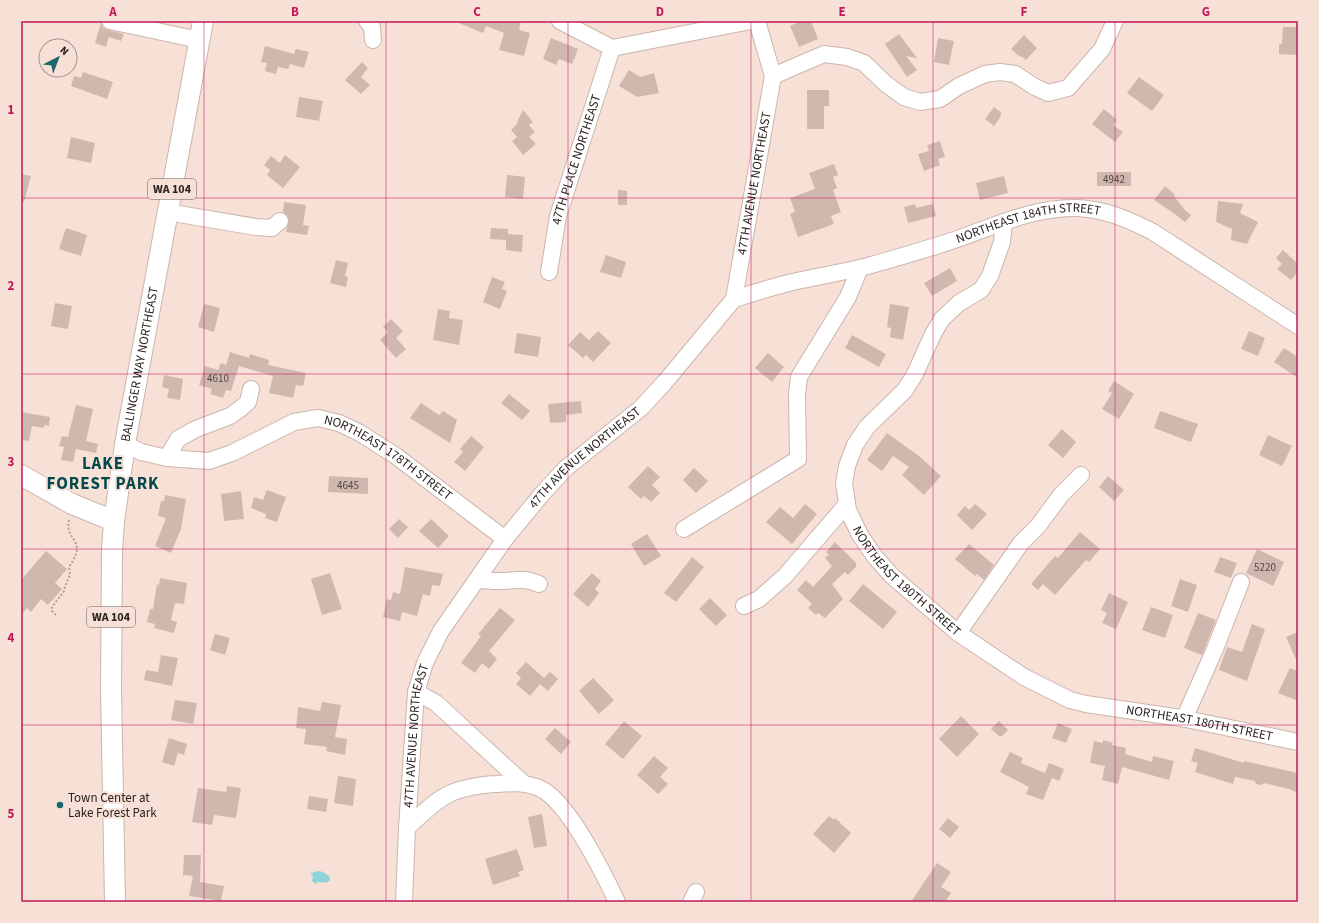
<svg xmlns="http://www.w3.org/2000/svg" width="1319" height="923" viewBox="0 0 1319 923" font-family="'Source Sans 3',sans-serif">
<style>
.water{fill:#8fd3d9}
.building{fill:#cfb9af}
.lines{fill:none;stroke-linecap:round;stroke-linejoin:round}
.minor-casing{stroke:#cbb5ac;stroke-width:18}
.major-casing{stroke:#cbb5ac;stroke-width:22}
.path{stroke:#b09f97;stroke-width:2;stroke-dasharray:2 2;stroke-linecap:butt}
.minor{stroke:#fff;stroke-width:16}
.major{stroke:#fff;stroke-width:20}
.grid{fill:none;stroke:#c2185b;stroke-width:1;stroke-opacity:0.55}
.poi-dot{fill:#1a676d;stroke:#f7e1d7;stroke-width:1.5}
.labels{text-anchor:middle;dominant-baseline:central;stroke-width:4;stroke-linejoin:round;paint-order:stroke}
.number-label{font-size:11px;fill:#554844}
.shield{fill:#f7e1d7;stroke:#695c57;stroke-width:1}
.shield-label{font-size:12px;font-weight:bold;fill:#2c2320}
.street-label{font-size:13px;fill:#2c2320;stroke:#f7e1d7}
.poi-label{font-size:13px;fill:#2c2320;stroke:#f7e1d7;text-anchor:start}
.district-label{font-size:17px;font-weight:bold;letter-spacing:1px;fill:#05484c;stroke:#f7e1d7}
.neatline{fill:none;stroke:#c2185b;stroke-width:1.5}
.grid-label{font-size:13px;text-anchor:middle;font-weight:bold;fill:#c2185b}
</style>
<rect width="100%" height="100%" fill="#f7e1d7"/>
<path class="water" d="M319,871l4,1 6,4 1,4c-3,4 -8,2 -13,2l-1,2 -4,-3 1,-5 -3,-3z"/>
<path class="building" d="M454,21h67l-2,9 11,3 -6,23 -25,-6 5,-17 -18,-7 -3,7z
M801,21h10l7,18 -19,8 -9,-21z
M101,23l2,5 5,2 16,4 -3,7 -12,-4 -3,10 -11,-4z
M1283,27h15l-1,28 -18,-1v-10h3z
M899,34l18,24 -11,-2 11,14 -10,7 -22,-33z
M1024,35l13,13 -11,12 -5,-4 -1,1 -9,-8z
M551,38l27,11 -6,15 -13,-5 -3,6 -13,-6z
M938,38l16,3 -5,24 -15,-3z
M265,46l29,8 2,-5 13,3 -5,16 -14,-4 -2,5 -10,-2 -2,7 -11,-3 2,-8 -6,-1z
M362,62l6,6 -7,9 9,8 -9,9 -16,-14z
M629,70l11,7 14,-4 5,20 -22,4 -18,-11z
M83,72l30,10 -6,17 -36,-13 3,-10 7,2z
M1139,77l25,18 -12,16 -25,-18z
M807,90h22v16h-5v23h-17z
M299,97l24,4 -4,20 -23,-4z
M994,107l8,6 -2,2 1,1 -7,10 -9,-7z
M1104,109l13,11 -4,5 10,7 -8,10 -23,-18z
M523,110l10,12 -4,3 6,7 -6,5 7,7 -13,11 -11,-14 5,-4 -6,-7 7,-7 -1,-1z
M71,137l24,6 -4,20 -24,-5z
M940,141l5,16 -7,2 2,6 -16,6 -6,-17 11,-3 -2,-6z
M285,155l15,12 -17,21 -16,-13 3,-5 -6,-5 7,-9 9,7z
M834,164l4,11 -5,2 4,11 -4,2 8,22 -10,4 3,8 -36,13 -8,-23 5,-2 -5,-14 25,-9 -6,-16z
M1097,172h34v14h-34z
M21,174l10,2 -7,26h-3z
M507,175l18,2 -2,22 -18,-2z
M1004,176l4,17 -28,7 -4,-17z
M1165,186l10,9 -1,1 11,14 6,5 -6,7 -13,-10 -18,-12z
M618,190l9,1v14h-9z
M1218,201l25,3 -3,9 18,9 -11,22 -16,-4 1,-11 -16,-7z
M284,202l22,3 -3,20 6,1 -2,9 -21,-3 3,-12 -2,-5 -4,-3z
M915,204l1,4 17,-4 3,12 -28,7 -4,-16z
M66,228l21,7 -6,21 -22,-7z
M491,228l17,1v5l15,1 -1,17 -16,-2v-10l-16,-1z
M1283,250l15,14v8l-7,8 -14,-11 5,-5 -6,-6z
M606,255l20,7 -5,16 -21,-6z
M336,260l12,3 -3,13 3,1 -2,10 -16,-4z
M950,268l7,13 -25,15 -8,-13z
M492,277l13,5 -3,7 5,2 -7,18 -17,-7z
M55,303l17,3 -4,23 -17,-3z
M204,304l16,4 -6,24 -16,-5z
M890,304l19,3 -6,33 -13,-3 1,-9 -4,-1z
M438,309l12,2 -1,7 14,2 -4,25 -26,-5z
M391,319l12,12 -7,7 10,11 -10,9 -16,-18 8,-8 -5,-5z
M598,331l13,12 -18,19 -7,-7 -3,3 -15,-13 12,-13 9,8z
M1249,331l16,7 -7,18 -17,-7z
M517,333l24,4 -3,20 -24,-4z
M852,335l34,19 -7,13 -34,-19z
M1284,348l14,9v21l-24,-16z
M230,352l19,6 1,-4 19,6 -1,5 38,8 -3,13 -7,-1 -3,13 -24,-5 4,-17 -34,-10 -8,25 -5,-1 -3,8 -13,-4 2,-5 -13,-4 6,-19 13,4 3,-7 5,2z
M768,353l16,14 -12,15 -17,-14z
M164,375l19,4 -3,21 -13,-2 2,-9 -7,-2z
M1114,381l20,13 -15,25 -17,-10 10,-16 -4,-2z
M509,394l21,17 -8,9 -21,-17z
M581,401l1,12 -16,2v7l-16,1 -2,-19z
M421,403l18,12 4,-4 14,9 -7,23 -40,-25z
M76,405l17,4 -7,32 12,3 -2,9 -20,-4 -3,13 -12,-2 3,-13 -5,-1 3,-10 6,1z
M1160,411l38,13 -7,18 -37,-14z
M21,412l29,5 -1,9 -5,-1v3l-12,-2 -3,15 -8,-1z
M1062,429l14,13 -13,16 -15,-13z
M887,433l32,23 22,20 -17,19 -22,-20 7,-8 -16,-11 -11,15 -15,-11z
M1268,435l24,11 -10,20 -23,-11z
M471,436l13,11 -19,24 -11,-9 9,-10 -3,-3z
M648,466l12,11 -8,8 8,8 -9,9 -7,-6 -3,3 -13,-12z
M694,468l14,13 -12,12 -13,-13z
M329,476l39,2v16l-40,-2z
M1108,476l16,14 -10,11 -15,-14z
M267,490l19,7 -9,25 -12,-4 1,-4 -15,-6 3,-11 9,3z
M241,491l3,28 -20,2 -3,-27z
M165,495l21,4 -5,30 -10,24 -16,-7 11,-28 -8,-2 3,-15h3z
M805,504l12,10 -25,30 -26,-22 14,-15 13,11z
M975,504l12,10 -15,16 -15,-15 8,-9 4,4z
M399,519l9,8 -10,11 -9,-9z
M431,519l18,17 -11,12 -19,-17z
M1080,532l20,17 -11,13 -3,-2 -31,35 -12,-11 -5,6 -7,-6 24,-28 3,2z
M647,534l14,22 -17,10 -13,-22z
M835,542l21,21v4l-8,8 -3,-3 -13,12 11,15 -18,19 -7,-5 -2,2 -8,-7 4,-4 -15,-14 9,-10 7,7 19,-21 -7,-8 4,-3 -3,-3z
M969,544l25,21 -10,15 -7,-6 -2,2 -20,-17z
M1257,549l27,13 -11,24 -27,-13z
M46,551l21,18 -12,14 7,6 -14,16 -7,-6 -10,13 -4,-4 -6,7v-35z
M692,557l12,10 -28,35 -12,-9z
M1220,557l17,6 -6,15 -17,-6z
M405,567l38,7 -3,12 -8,-1 -2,11 -7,-2 -6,22 -15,-4 -2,9 -17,-4 4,-18 4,1 2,-8 7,2z
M330,573l12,36 -20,6 -11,-36z
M592,573l9,8 -6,8 4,4 -11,14 -15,-13z
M160,578l27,5 -3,21 -9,-1 -4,17 6,2 -3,11 -20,-5 1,-4 -8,-2 3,-13h3l4,-25 2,1z
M1180,579l17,6 -9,27 -17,-6z
M863,584l34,28 -14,17 -34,-28z
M1109,593l19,9 -12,27 -14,-6 5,-10 -6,-3z
M710,598l17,17 -11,11 -17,-17z
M1151,607l22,8 -8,23 -23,-8z
M500,608l15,12 -26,31 8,8 -8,10 -7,-6 -7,10 -14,-10 20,-27 -3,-2z
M1198,613l18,7 -14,35 -18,-7z
M1252,624l13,5 -18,52 -28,-11 8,-23 15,5z
M1298,632v32l-12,-27z
M215,634l15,4 -5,17 -15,-5z
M161,655l17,3 -6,28 -28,-6 2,-10 12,2z
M526,662l18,16 6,-6 8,7 -10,12 -8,-7 -10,12 -14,-12 5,-6 -5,-5z
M1290,668l8,3v30l-20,-8z
M593,678l21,22 -15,14 -20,-23z
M175,700l22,3 -4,21 -22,-4z
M322,702l19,3 -6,32 12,2 -2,16 -19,-4 1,-4 -23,-3 2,-15 -10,-1 2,-21 22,4z
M961,716l18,18 -22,23 -18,-18z
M624,721l18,15 -19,23 -18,-15z
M999,721l9,9 -6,6h-3l-8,-7z
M1058,723l14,6 -6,14 -14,-5z
M555,728l16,14 -10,12 -16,-15z
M169,738l18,6 -3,11 -6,-2 -4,13 -12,-4z
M1103,740l10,3 -1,2 14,3 -1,6 27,8 1,-6 21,5 -5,19 -47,-13 -4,17 -16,-4 3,-14 -15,-3 4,-22 9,2z
M1195,748l49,15v-2l54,12v20l-9,-4 -25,-6 -3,2 -5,-1 -1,-3 -20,-4 -2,7 -38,-12 3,-9 -7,-2z
M1010,752l13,6 -2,5 24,10 4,-10 15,6 -5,12 -7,-3 -9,22 -17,-6 3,-7 -29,-15z
M654,756l14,12 -8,9 8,7 -10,10 -21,-19z
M338,776l18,3 -3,27 -19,-3z
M227,786l14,2 -5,30 -22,-3 -2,10 -20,-3 6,-34 28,4z
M309,796l19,3 -2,13 -19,-3z
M542,814l5,32 -13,2 -6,-31z
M829,816l5,4 1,-2 16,15 -17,20 -21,-19z
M948,818l11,9 -9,11 -11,-9z
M517,849l7,21 -6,2 2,4 -27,9 -8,-26z
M184,855h17l-1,27 24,4 -3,15 -32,-5 4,-20 -10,-1z
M937,863l14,9 -10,15 10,6 -6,9h-34z"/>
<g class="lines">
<defs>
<g id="minor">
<path d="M110,21l89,19"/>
<path d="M367,21l5,6 1,13"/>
<path d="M612,48l139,-27"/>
<path d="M773,76l51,-22 23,3 17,6 22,21 18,13 16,5 20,-3 19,-13 26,-12 15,-2 15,2 20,13 13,6 20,-5 34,-39 13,-28"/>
<path d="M167,212l89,15 16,1 8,-7"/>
<path id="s1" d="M1004,222l-2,20 -12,34 -9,14 -22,13 -17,16 -9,15 -18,40 -10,16 -38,37 -12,18 -8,21 -3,17 4,27 12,25 15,22 17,19 66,57 66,44 46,23 16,4 95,14 117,24"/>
<path id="s2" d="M549,272l9,-56 54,-168 -52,-27"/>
<path id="s3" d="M734,299c19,-6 39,-12 58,-17 23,-5 46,-9 68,-14 27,-7 53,-15 79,-23 44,-13 89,-38 137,-37 28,1 52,11 77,24l145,94"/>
<path id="s4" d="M125,444l16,8 26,6 42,3 23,-8 62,-31 24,-4 21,5 21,10 36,23 109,83"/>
<path d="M167,458l11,-19 7,-4 11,-6 34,-13 10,-7 8,-7 3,-13"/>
<path d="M684,529l114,-70 -1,-65 2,-17 49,-80 12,-29"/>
<path d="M477,580c7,0 14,1 22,1 17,0 22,-4 40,3"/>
<path d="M744,606l15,-7 26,-23 62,-72"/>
<path d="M958,633l63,-90 17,-17 23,-31 20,-20"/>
<path d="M416,692l20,11 87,80"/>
<path d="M1184,719l31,-70 26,-67"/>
<path d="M407,828c13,-12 26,-26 42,-34 12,-6 35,-10 48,-10 14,-1 28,-2 42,4 28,11 65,86 78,114"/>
<path id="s5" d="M404,902l3,-74 9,-136 9,-29 16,-32 64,-92 37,-45 24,-26 75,-60 24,-26 69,-83 39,-223 -16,-55"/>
<path d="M691,902l5,-10"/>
</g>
<g id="major">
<path d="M21,475l51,29 42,17"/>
<path id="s6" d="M115,902l-4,-213 1,-138 2,-30 11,-77 78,-423"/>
</g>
</defs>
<use href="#minor" class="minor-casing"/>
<use href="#major" class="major-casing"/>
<path class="path" d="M56,615l-4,-4v-4l12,-16 1,-5 5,-11 -1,-8c20,-29 -5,-25 0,-47"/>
<use href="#minor" class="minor"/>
<use href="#major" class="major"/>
</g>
<path class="grid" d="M204,21v881M386,21v881M568,21v881M751,21v881M933,21v881M1115,21v881M21,198h1277M21,374h1277M21,549h1277M21,725h1277"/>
<circle class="poi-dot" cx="60" cy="805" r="4"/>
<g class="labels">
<g class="number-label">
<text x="1114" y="179">4942</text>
<text x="218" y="378">4610</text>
<text x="348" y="485">4645</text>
<text x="1265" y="567">5220</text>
</g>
<g class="shield">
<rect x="148" y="179" width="48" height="20" rx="3"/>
<rect x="87" y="607" width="48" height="20" rx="3"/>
</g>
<g class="shield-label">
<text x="172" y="189">WA 104</text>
<text x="111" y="617">WA 104</text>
</g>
<g class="street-label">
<text stroke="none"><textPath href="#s2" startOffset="116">47TH PLACE NORTHEAST</textPath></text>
<text stroke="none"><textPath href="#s5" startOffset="839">47TH AVENUE NORTHEAST</textPath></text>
<text stroke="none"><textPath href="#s3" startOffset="305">NORTHEAST 184TH STREET</textPath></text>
<text stroke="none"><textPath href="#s6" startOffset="540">BALLINGER WAY NORTHEAST</textPath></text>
<text stroke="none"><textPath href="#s5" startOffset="503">47TH AVENUE NORTHEAST</textPath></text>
<text stroke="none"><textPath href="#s4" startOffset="286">NORTHEAST 178TH STREET</textPath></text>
<text stroke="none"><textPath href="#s1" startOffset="437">NORTHEAST 180TH STREET</textPath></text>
<text stroke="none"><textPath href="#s1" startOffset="773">NORTHEAST 180TH STREET</textPath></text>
<text stroke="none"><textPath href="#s5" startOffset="167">47TH AVENUE NORTHEAST</textPath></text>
</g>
<g class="poi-label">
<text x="68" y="798">Town Center at<tspan x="68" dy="15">Lake Forest Park</tspan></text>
</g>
<g class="district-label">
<text x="103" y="464">LAKE<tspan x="103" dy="20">FOREST PARK</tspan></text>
</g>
</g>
<rect width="1319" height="923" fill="none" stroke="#f7e1d7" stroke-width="44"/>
<g transform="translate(58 58) rotate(42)"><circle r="19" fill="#f7e1d7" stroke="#a6958e"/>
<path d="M0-3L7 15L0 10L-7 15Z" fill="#1a676d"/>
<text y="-6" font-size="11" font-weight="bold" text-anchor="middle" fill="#2c2320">N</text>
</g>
<rect x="22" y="22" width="1275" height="879" class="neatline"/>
<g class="grid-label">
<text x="113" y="16">A</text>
<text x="295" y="16">B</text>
<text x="477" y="16">C</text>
<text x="660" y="16">D</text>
<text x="842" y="16">E</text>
<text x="1024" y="16">F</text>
<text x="1206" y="16">G</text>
<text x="11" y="114">1</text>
<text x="11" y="290">2</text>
<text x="11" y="466">3</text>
<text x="11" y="642">4</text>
<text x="11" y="818">5</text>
</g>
</svg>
